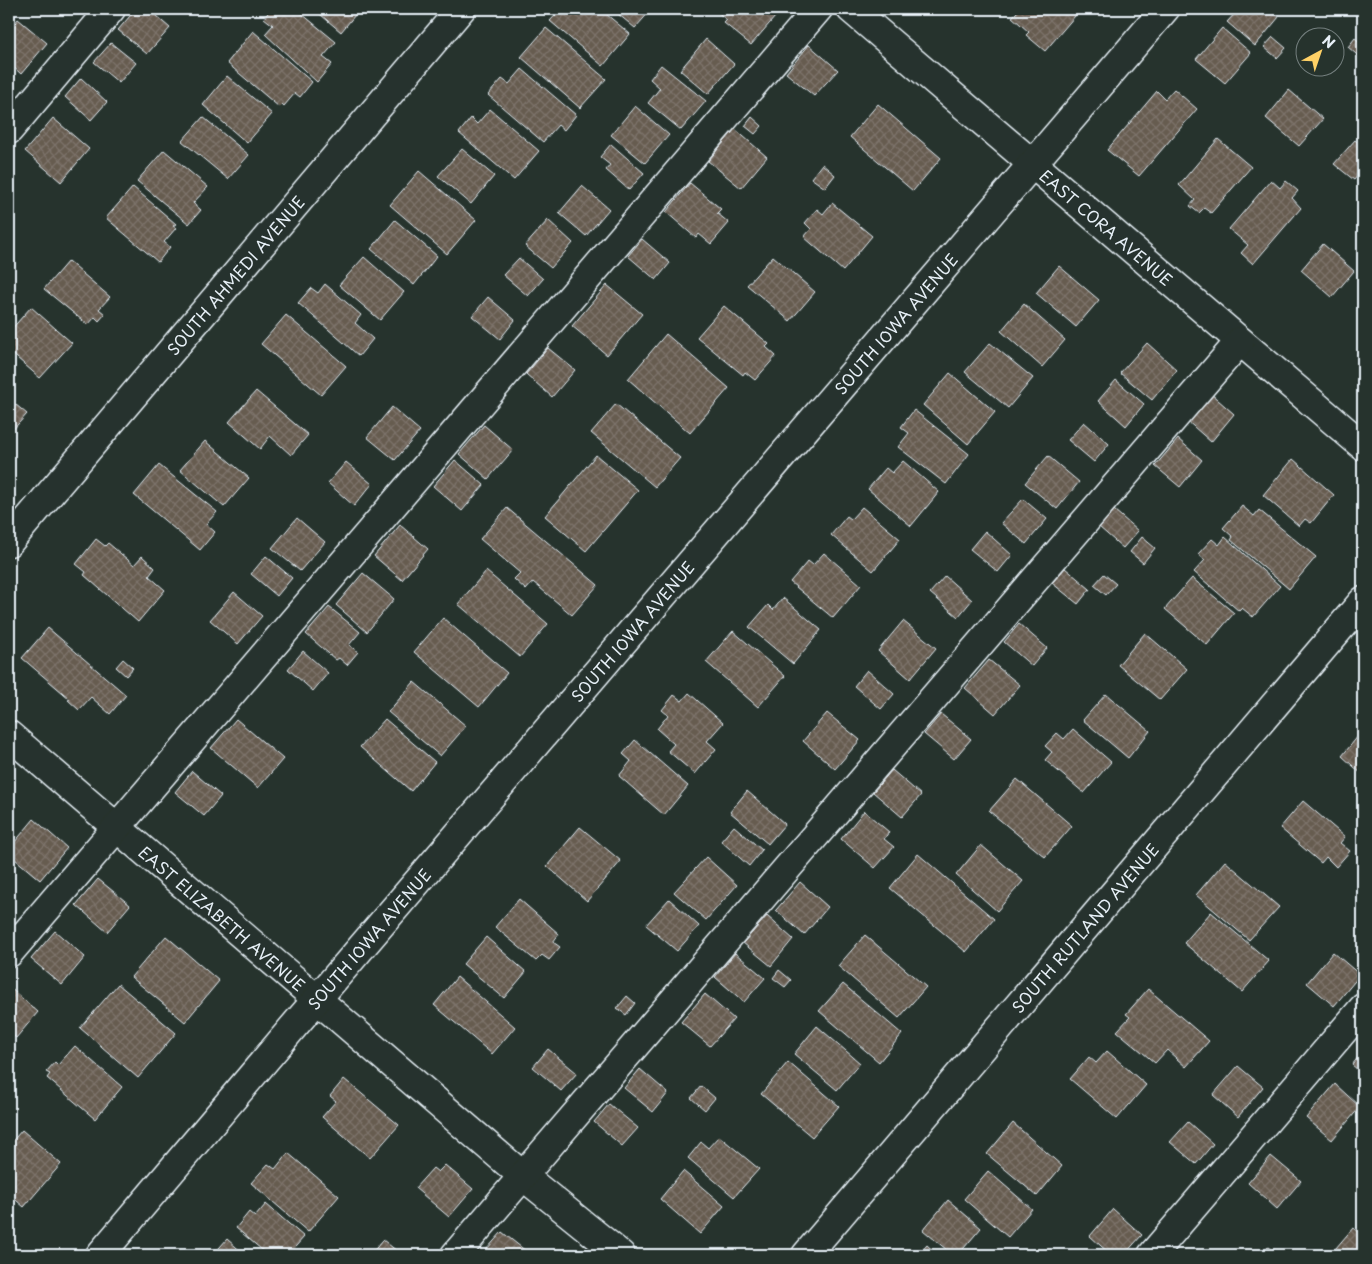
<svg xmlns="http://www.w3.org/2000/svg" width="1372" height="1264" viewBox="0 0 1372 1264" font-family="'Playpen Sans',sans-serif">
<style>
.building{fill:url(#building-cross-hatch);stroke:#e8f1f8}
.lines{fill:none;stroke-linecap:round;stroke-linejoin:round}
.minor-casing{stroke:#e8f1f8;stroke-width:31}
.minor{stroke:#26332d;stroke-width:28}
.labels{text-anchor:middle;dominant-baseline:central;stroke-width:4.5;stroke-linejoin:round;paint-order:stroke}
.street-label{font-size:16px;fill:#e8f1f8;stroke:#26332d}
</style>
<defs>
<pattern id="building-cross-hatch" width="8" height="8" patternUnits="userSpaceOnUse" patternTransform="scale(1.25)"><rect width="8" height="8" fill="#665b50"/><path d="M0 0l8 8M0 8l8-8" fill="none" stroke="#7c736a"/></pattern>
</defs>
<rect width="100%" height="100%" fill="#26332d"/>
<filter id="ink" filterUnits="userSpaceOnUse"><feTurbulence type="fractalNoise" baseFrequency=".02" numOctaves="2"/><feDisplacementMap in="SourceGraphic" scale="10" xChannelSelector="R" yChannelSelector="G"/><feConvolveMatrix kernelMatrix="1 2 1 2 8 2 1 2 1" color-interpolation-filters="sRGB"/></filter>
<g filter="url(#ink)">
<path class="building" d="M136,9h12l22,19 -23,26 -29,-24z
M271,9h7l5,4 3,-4h10l40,33 -13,15 9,7 -15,18 -52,-48 8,-9 -9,-7z
M314,9h46l-19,23z
M561,9h39l30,25 -27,32 -53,-45z
M612,9h40l-17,19z
M718,9h48l9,8 -24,28 -27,-22 3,-3 -11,-9z
M1020,9h61l-36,42 -19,-16 3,-3 -17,-15z
M1239,9h30l10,8 -24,29 -28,-24z
M18,19l29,24 -26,31 -12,-11v-33z
M546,28l60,51 -26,29 -59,-51z
M1222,28l29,25 -26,30 -29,-24z
M253,31l59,51 -12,15 -5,-4 -11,13 -2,-2 -3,3 -52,-44z
M1273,37l13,11 -9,10 -13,-11z
M1355,38l8,7v15l-15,-13z
M706,39l28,25 -26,30 -28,-24z
M111,43l25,20 -17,20 -25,-21z
M809,45l29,25 -24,26 -28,-23z
M661,65l45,36 -25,29 -33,-27 12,-15 -10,-9z
M522,69l54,46 -12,15 -6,-5 -15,17 -55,-47 14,-16 7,5z
M227,76l45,38 -25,29 -44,-38z
M81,78l26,24 -16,18 -26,-23z
M1174,89l23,20 -58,67 -32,-26 50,-59 8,8z
M1289,90l34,29 -24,27 -33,-28z
M878,104l63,54 -28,33 -63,-54z
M635,106l34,29 -24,28 -34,-28z
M490,109l49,42 -25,29 -55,-47 12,-15 6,6z
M203,117l46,38 -21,24 -46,-38z
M752,117l10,9 -7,8 -10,-8z
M53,118l36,31 -28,33 -36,-31z
M735,129l32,28 -26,31 -33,-27z
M1218,139l33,28 -40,46 -7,-5 -5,5 -9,-7 5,-6 -16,-15z
M1355,140l8,7v22l-9,11 -20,-16z
M611,144l33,29 -15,17 -23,-20 4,-5 -10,-8z
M462,149l32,27 -23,28 -33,-28z
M164,150l44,37 -15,16 8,7 -12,14 -52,-43z
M822,164l13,11 -10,13 -14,-10z
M419,171l57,49 -29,34 -57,-49z
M1271,180l9,8 6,-7 12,10 -6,7 9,10 -48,56 -12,-11 7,-8 -19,-16z
M690,183l31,26 -4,4 12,10 -18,21 -12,-10 -3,4 -30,-26z
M582,186l27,23 -23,27 -27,-23z
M133,187l43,37 -3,2 3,2 -12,14 6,5 -12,15 -52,-44z
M832,203l40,33 -29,35 -39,-34 7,-8 -6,-6 12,-14 6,5z
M395,220l42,36 -23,29 -43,-36z
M548,220l25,23 -22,25 -26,-22z
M642,239l28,24 -14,17 -28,-24z
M1323,244l31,27 -22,26 -31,-27z
M773,256l42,36 -25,29 -43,-36z
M364,257l40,35 -24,28 -41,-35z
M519,258l24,21 -15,17 -25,-21z
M68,261l42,36 -11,12 6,5 -6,7 -4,-4 -7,8 -44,-36z
M1059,266l40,34 -23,27 -40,-34z
M325,284l36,31 -6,8 18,16 -14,17 -61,-53 13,-15 7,5z
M607,285l35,29 -35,41 -35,-29z
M488,297l27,23 -15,19 -28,-23z
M1024,304l41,36 -23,27 -41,-36z
M724,306l45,38 -3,3 10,9 -21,24 -10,-8 -2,3 -46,-38z
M31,307l41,36 -32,35 -31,-27v-19z
M286,315l60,51 -25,29 -60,-51z
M666,334l63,54 -39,45 -62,-54z
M990,343l43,35 -25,30 -43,-36z
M1147,343l30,27 -25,30 -32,-27z
M548,348l27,22 -23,27 -26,-23z
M950,373l45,39 -27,32 -45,-39z
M1116,380l28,24 -18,22 -28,-25z
M256,391l52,44 -17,20 -21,-19 -10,13 -31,-27z
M1209,392l25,22 -23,28 -26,-23z
M9,399l18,15 -17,19 -1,-1z
M616,404l64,54 -25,29 -64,-54z
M392,407l28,24 -25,29 -28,-23z
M914,410l55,44 -23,30 -48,-37 11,-14 -8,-6z
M1084,422l25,22 -15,18 -26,-22z
M484,425l29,25 -25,29 -29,-25z
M1178,439l24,21 -22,27 -25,-21z
M205,441l44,37 -25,29 -44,-37z
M596,455l42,35 -52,61 -41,-35z
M1048,456l31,26 -22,27 -32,-26z
M1293,459l41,36 -23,28 -6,-4 -6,7 -36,-31z
M455,460l29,25 -22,26 -29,-25z
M903,461l36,31 -28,34 -43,-37 18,-21 6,5z
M346,462l26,22 -18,22 -26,-23z
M159,465l58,47 -11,12 9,8 -15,18 -66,-55z
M1023,499l24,20 -21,25 -25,-21z
M1242,506l12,10 5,-6 57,47 -27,32 -58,-49 2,-3 -10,-9z
M862,507l38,32 -27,32 -42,-36 16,-19 4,3z
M507,508l91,77 -26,30 -39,-33 -7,8 -12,-11 6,-6 -40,-34z
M1114,510l24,21 -15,17 -24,-21z
M297,518l28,24 -25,29 -28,-23z
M400,525l28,24 -26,31 -28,-24z
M985,531l27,24 -14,17 -28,-23z
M1142,537l13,11 -12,15 -13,-11z
M1225,537l55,49 -27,31 -11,-9 -3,3 -45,-39 11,-12 -7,-6 14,-15 7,6z
M96,539l9,7 3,-3 26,22 8,-9 13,12 -6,8 16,14 -27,32 -54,-47 2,-3 -10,-8z
M824,553l37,32 -28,33 -43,-36 18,-21 5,4z
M266,556l26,22 -15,18 -26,-22z
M1065,568l25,21 -12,15 -26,-21z
M486,571l62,53 -28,33 -62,-53z
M363,573l31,26 -27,33 -31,-27z
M1104,574l12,10 -10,11 -12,-10z
M945,576l27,24 -14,17 -28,-24z
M1192,578l42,35 -27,32 -42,-36z
M234,592l28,24 -24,28 -28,-24z
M783,598l38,32 -28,34 -44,-37 19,-22 5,5z
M329,607l31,25 -11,13 9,7 -11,13 -8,-7 -3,2 -30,-26z
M443,618l64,55 -28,34 -65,-55z
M903,621l33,27 -26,31 -32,-28z
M1019,624l28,24 -15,18 -28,-24z
M48,628l78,67 -16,19 -19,-17 -12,13 -11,-10 2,-1 -48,-41z
M733,631l52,45 -27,31 -52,-45z
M1145,633l42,36 -27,31 -42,-35z
M303,651l25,22 -15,18 -25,-22z
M123,659l10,9 -7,8 -10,-9z
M989,660l31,25 -25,29 -30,-26z
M867,670l27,24 -13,15 -27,-23z
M414,682l52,44 -26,30 -52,-44z
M689,693l34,30 -16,18 9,8 -21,25 -27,-23 6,-7 -17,-15 11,-14 -6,-5 12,-15 8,6z
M1106,694l44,37 -22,27 -45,-38z
M827,713l33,27 -25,29 -32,-28z
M941,714l30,25 -17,20 -30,-25z
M236,719l47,40 -25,29 -47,-40z
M385,719l50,43 -24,29 -51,-44z
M1073,729l38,33 -27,31 -39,-33 7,-8 -7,-6 12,-13 7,6z
M1363,730v45l-21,-19z
M635,740l53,46 -24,29 -45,-39 12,-15 -8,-7z
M892,770l29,25 -19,22 -29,-25z
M192,771l29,25 -17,20 -29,-24z
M1017,779l55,47 -27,31 -56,-46z
M747,791l38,33 -17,20 -38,-32z
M1303,801l42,36 -5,6 10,8 -14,16 -10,-10 -5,6 -41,-35z
M864,811l25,21 -5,7 10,8 -19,21 -34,-29z
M34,819l33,29 -27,32 -31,-26v-5z
M734,826l28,24 -13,16 -28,-25z
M580,827l41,34 -34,40 -40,-35z
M981,845l42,36 -26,30 -41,-36z
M918,854l76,65 -28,33 -76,-64z
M706,857l31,28 -31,35 -32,-28z
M1225,861l54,46 -30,33 -53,-45z
M98,879l32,26 -23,27 -31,-27z
M800,882l28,25 -24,28 -28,-25z
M519,899l40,35 -6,8 7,5 -11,13 -7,-5 -6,6 -41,-34z
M669,899l30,27 -22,25 -31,-26z
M1211,912l58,49 -27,31 -58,-49z
M767,916l26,23 -22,27 -28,-23z
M55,931l30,26 -23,28 -31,-26z
M865,935l61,52 -27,31 -61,-52z
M166,936l53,45 -34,41 -54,-45z
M486,937l40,35 -22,26 -41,-34z
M1333,952l27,23 -26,31 -27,-23z
M735,953l30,25 -21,24 -29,-25z
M779,970l12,10 -6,7 -12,-9z
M457,977l58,50 -23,27 -58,-49z
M118,984l58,49 -38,45 -58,-50z
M843,984l59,50 -23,28 -60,-51z
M9,987l29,25 -22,26 -7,-6z
M1148,989l61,52 -23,26 -19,-17 -12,13 -38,-32 13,-14 -4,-3z
M705,994l29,25 -24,27 -29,-24z
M627,996l8,7 -9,12 -9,-7z
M817,1026l43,37 -23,27 -43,-36z
M75,1046l47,41 -27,32 -48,-41 3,-4 -4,-2 9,-10 3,3z
M548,1049l29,24 -16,18 -28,-24z
M1107,1051l39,34 -29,34 -47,-40 19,-22 7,6z
M1363,1051v23l-11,-9z
M788,1062l51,44 -27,31 -51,-43z
M1238,1066l25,21 -25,30 -25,-22z
M640,1069l28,24 -15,19 -29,-24z
M344,1079l55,46 -29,33 -48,-41 14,-16 -6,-5z
M1335,1084l25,23 -28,33 -26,-22z
M701,1086l14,12 -10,12 -14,-12z
M609,1104l29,24 -16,18 -28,-24z
M1188,1122l25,22 -17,20 -26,-22z
M1013,1123l49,43 -25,30 -50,-42z
M22,1130l39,34 -37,43 -15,-13v-49z
M719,1136l40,33 -25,28 -46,-39 13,-16 7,6z
M288,1153l51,43 -31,36 -57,-49 17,-19 7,5z
M1271,1156l30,25 -24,28 -29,-26z
M445,1165l28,24 -24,28 -34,-29 18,-20 5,4z
M683,1171l41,35 -24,28 -40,-35z
M988,1171l44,38 -24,28 -44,-38z
M948,1200l33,28 -23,27h-5l-30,-25z
M266,1204l38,33 -16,18h-20l-32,-27 13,-16 6,5z
M1113,1209l29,26 -18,20h-13l-21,-19z
M1353,1228l10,8v19h-33z
M502,1232l25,20 -2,3h-32l-7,-5z
M227,1239l18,16h-32z
M383,1240l19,15h-32z
M927,1245l11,10h-20z
M1268,1247l9,7 -1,1h-15z"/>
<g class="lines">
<defs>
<g id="minor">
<path id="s1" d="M851,9l512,437"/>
<path d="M9,130l102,-121"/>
<path id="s2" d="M9,542l452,-533"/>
<path id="s3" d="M9,735l514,441 98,79"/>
<path d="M9,953l809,-944"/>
<path id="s4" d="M100,1255l200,-236 865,-1010"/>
<path d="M455,1255l785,-914"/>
<path id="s5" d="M806,1255l557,-654"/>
<path d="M1152,1255l211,-247"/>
</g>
</defs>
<use href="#minor" class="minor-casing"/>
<use href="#minor" class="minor"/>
</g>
</g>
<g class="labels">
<g class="street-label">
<text stroke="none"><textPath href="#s1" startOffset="336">EAST CORA AVENUE</textPath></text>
<text stroke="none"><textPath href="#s2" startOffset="350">SOUTH AHMEDI AVENUE</textPath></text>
<text stroke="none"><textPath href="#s4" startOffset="1225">SOUTH IOWA AVENUE</textPath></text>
<text stroke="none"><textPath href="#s4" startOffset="820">SOUTH IOWA AVENUE</textPath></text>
<text stroke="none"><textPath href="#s3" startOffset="281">EAST ELIZABETH AVENUE</textPath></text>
<text stroke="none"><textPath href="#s5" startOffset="430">SOUTH RUTLAND AVENUE</textPath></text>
<text stroke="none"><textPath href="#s4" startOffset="415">SOUTH IOWA AVENUE</textPath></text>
</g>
</g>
<rect width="1372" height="1264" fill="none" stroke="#26332d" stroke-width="30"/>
<rect x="15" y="15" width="1342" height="1234" fill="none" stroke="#e8f1f8" stroke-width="2" filter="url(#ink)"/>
<g transform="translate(1320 52) rotate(40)"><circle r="24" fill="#26332d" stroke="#747f7e"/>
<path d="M0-4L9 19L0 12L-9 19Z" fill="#ffd166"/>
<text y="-8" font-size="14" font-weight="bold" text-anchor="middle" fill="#e8f1f8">N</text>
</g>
</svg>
